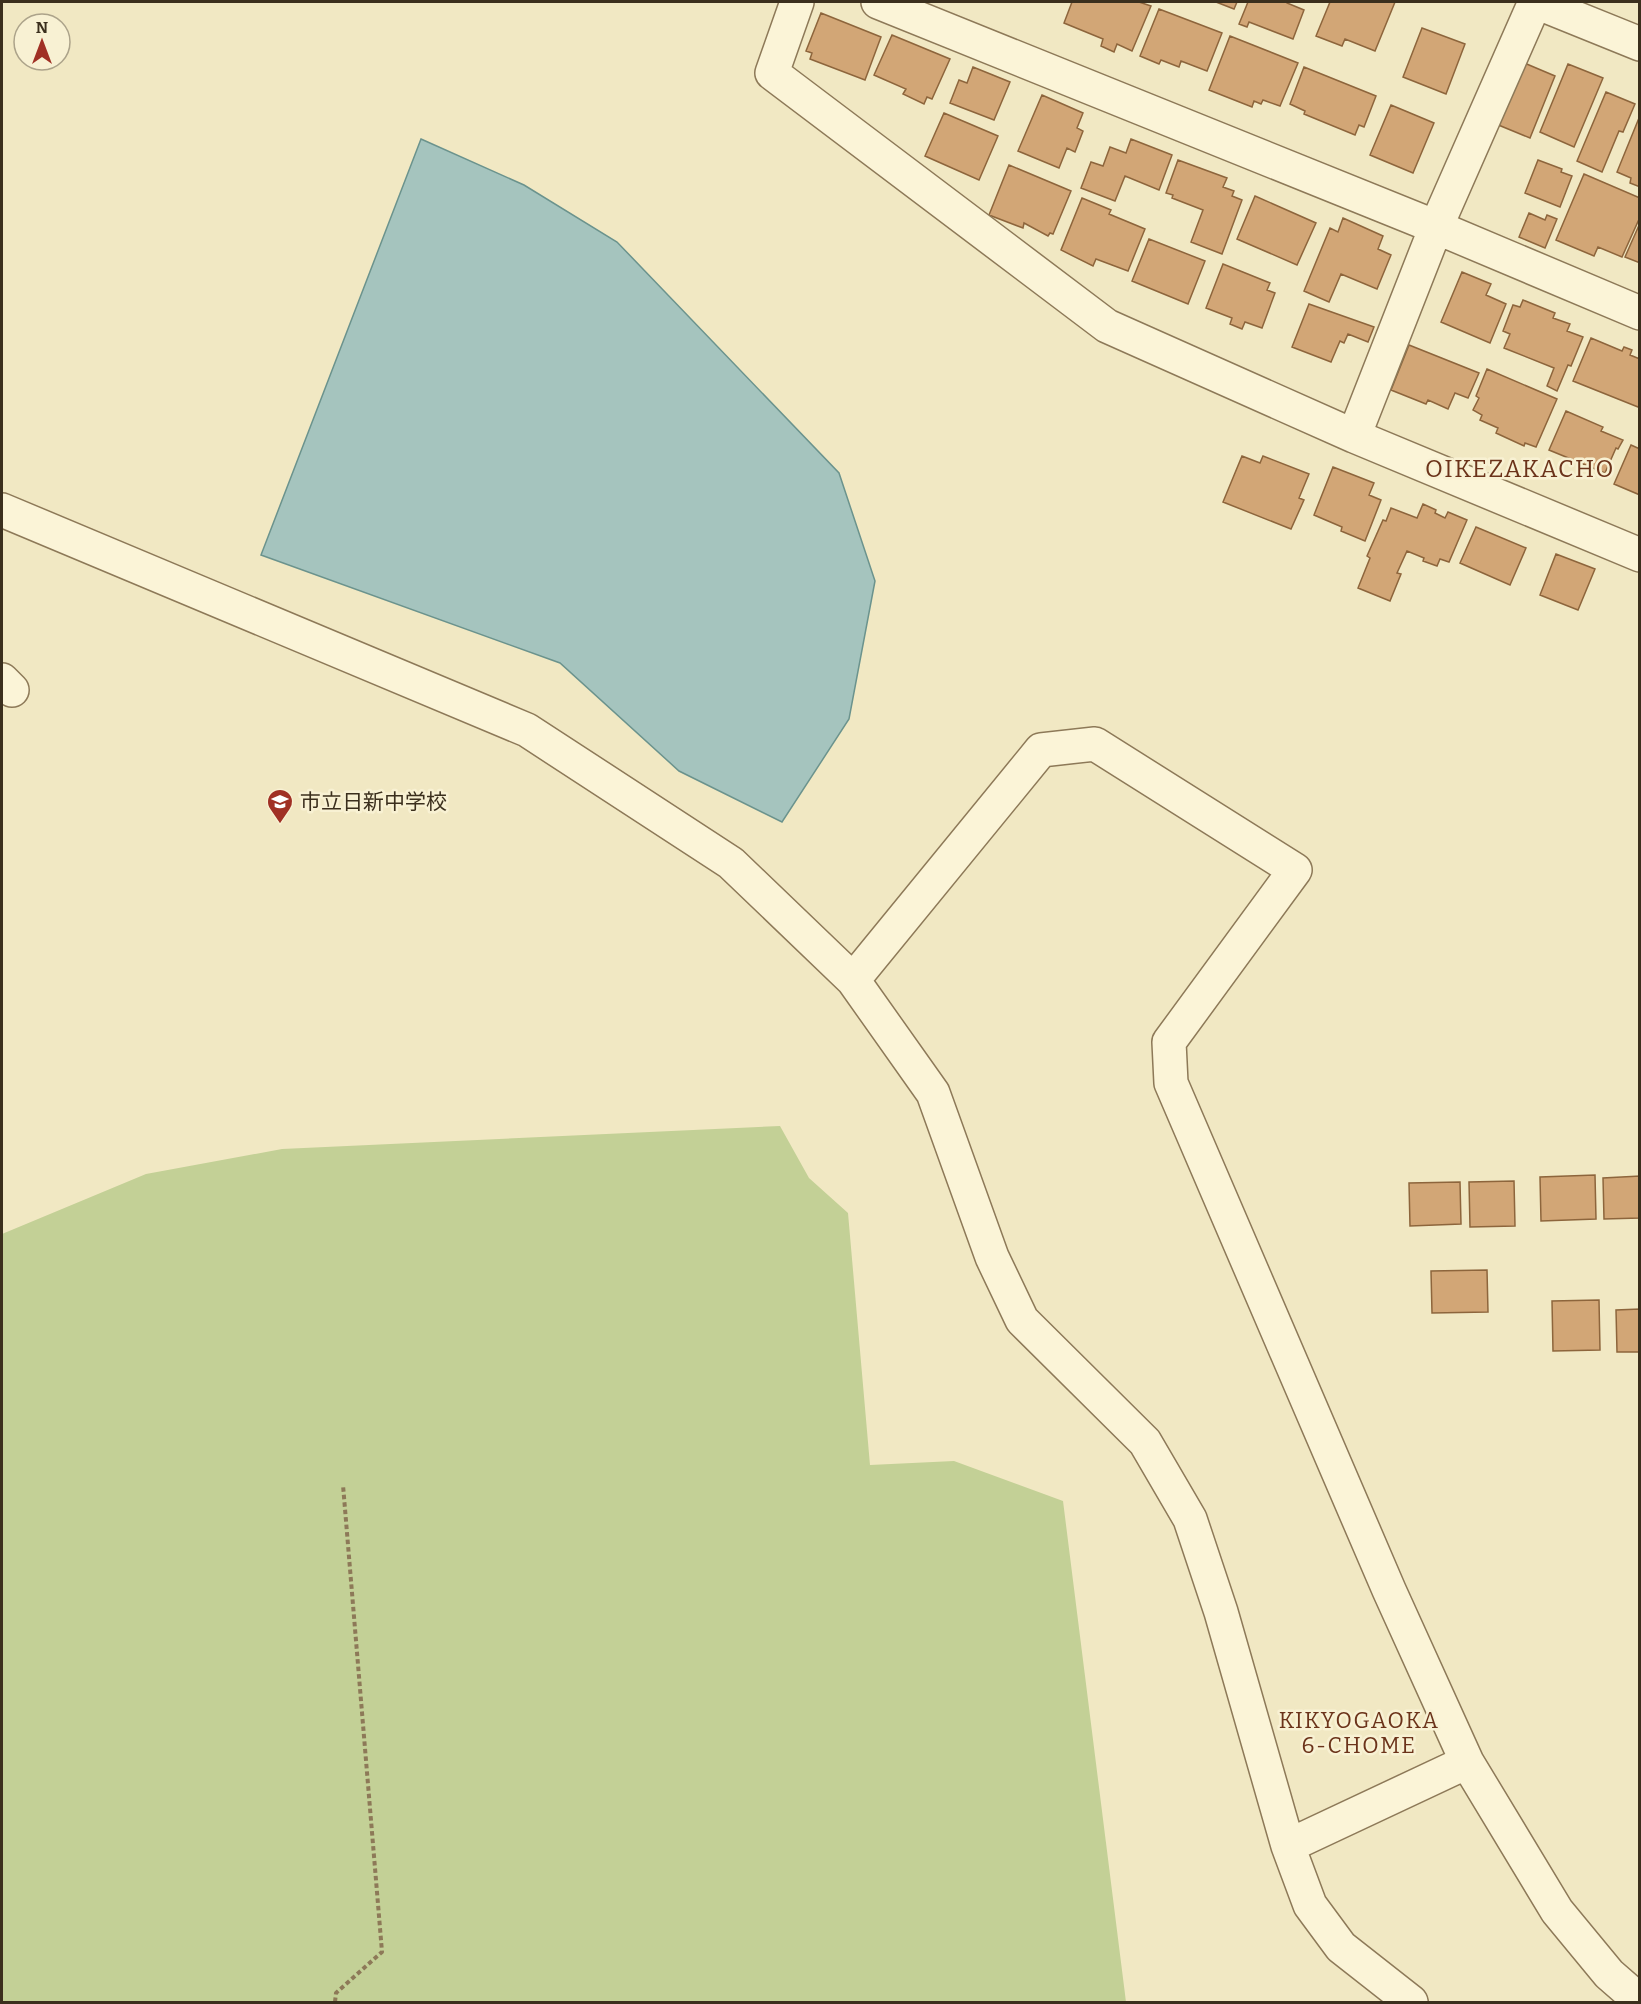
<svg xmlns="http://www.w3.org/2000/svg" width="1641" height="2004" viewBox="0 0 1641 2004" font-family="Bitter,'Noto Sans JP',serif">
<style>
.green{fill:#c3d096}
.water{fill:#a5c4be;stroke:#6b938d;stroke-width:1.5}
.building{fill:#d2a676;stroke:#8d653c;stroke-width:1.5}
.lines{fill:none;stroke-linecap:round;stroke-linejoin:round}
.minor-casing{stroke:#8d7958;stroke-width:36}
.path{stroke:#8d7958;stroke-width:4;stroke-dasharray:4.5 3;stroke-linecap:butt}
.minor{stroke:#fbf4d7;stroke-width:33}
.labels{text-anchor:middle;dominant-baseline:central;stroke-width:5;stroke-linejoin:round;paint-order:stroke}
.poi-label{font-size:21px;fill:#3b2f1d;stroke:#f8f1d3;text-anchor:start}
.neighbourhood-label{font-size:22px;letter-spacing:1.5px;fill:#6b331a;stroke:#f8f1d3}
.quarter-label{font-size:24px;letter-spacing:1.5px;fill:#6b331a;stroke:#f8f1d3}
</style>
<rect width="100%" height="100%" fill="#f1e8c3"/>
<path class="green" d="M780,1126l29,52 39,35 22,252 84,-4 109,40 63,501h-1124v-768l144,-60 136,-25z"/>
<path class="water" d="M421,139l103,46 93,57 222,231 36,108 -26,138 -67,103 -103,-51 -119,-108 -299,-108z"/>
<path class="building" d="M1072,2h67l12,4 -19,45 -15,-7 -3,8 -13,-6 2,-7 -39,-16z
M1216,2h21l-3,7z
M1248,2h39v1l17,7 -11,29 -44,-17 -2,5 -8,-3z
M1330,2h65l-20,49 -30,-12 -3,7 -26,-10z
M1159,9l63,24 -15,38 -26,-10 -2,6 -18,-7 -2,4 -19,-8z
M821,13l60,24 -16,43 -55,-21 2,-6 -6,-2z
M1422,28l43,16 -19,50 -43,-17z
M892,35l58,24 -18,40 -5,-2 -3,7 -21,-10 3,-5 -32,-14z
M1230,36l68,27 -18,43 -17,-6 -2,4 -7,-3 -2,6 -43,-17z
M1522,62l33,14 -25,62 -34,-14z
M1568,64l35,14 -29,69 -34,-15z
M973,67l37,15 -16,38 -44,-17 9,-23 8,3z
M1304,67l72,29 -12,31 -5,-2 -4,10 -51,-21 1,-3 -15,-7z
M1606,92l29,12 -12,28 -4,-1 -17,41 -25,-11z
M1042,95l41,18 -6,15 6,3 -8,21 -8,-4 -8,20 -41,-17z
M1391,105l43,18 -21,50 -43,-18z
M944,113l54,23 -19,44 -54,-24z
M1639,118h1v69l-10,-4 1,-5 -14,-6z
M1131,139l41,16 -13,35 -34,-14 -10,25 -34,-13 10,-26 12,4 7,-19 16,6z
M1178,160l49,18 -4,9 11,4 -2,5 10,4 -20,54 -31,-12 12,-32 -31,-12 1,-3 -7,-2z
M1538,160l24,9 -1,3 11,4 -12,31 -35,-14z
M1009,165l62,26 -18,43 -3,-1 -2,3 -24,-13 -1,5 -34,-13z
M1584,174l56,24v19l-18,40 -24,-10 -4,9 -38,-16z
M1255,196l61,27 -19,42 -60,-26z
M1082,198l29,12 -2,4 36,15 -17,42 -32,-12 -3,7 -32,-16z
M1529,213l16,7 2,-5 10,4 -12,29 -26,-11z
M1343,218l40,18 -5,13 13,6 -14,34 -36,-15 -12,28 -25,-11 26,-63 8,4z
M1640,223v40l-15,-6z
M1149,239l56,22 -17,43 -56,-23z
M1223,264l47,19 -3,7 8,3 -13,35 -17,-6 -3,7 -12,-5 2,-6 -26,-10z
M1462,272l29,12 -5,11 20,9 -16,39 -49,-21z
M1523,300l32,13 -2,5 17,6 -3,7 16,6 -12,29 -3,-1 -11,26 -10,-5 7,-18 -50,-20 6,-14 -7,-3 10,-26 7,2z
M1309,304l65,23 -6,15 -20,-8 -4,9 -4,-2 -9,21 -39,-15z
M1591,338l31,13 2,-4 8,3 -2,5 10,4v44l-2,4 -65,-26z
M1409,345l70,28 -11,25 -13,-5 -7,16 -20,-9 -2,4 -35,-14z
M1487,369l70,30 -21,48 -11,-4 -1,3 -28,-13 2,-5 -18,-8 2,-5 -9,-5 6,-12 -3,-2z
M1566,411l37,16 -2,4 22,9 -5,9 -2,-1 -11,25 -56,-23z
M1631,445l9,4v46l-26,-11z
M1242,456l18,7 3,-7 46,18 -10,24 5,2 -13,29 -68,-27z
M1333,467l41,16 -5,12 12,5 -16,41 -24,-10 1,-4 -28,-12z
M1423,504l13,6 -1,3 10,5 3,-6 19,8 -18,42 -9,-3 -3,7 -14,-5 1,-3 -17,-7 -10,22 4,1 -11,27 -32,-13 12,-30 -3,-2 16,-36 3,1 5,-13 26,10z
M1476,527l50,21 -16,37 -50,-22z
M1556,554l39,15 -17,41 -38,-15z
M1595,1175l1,44 -55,2 -1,-44z
M1640,1176v42l-36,1 -1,-41z
M1514,1181l1,45 -45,1 -1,-45z
M1460,1182l1,42 -51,2 -1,-43z
M1487,1270l1,42 -56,1 -1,-42z
M1599,1300l1,50 -47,1 -1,-50z
M1640,1309v43h-23l-1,-42z"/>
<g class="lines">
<defs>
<path id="minor" d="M797,2l-25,71 335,253 247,110 286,119
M878,2l558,225 204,86
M1536,2l104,42
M1354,436l82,-209 99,-225
M2,510l525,220 204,133 122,117 80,113 59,164 30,63 123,122 45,77 31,93 67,234 22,59 31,42 70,55
M2,680l10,10
M853,980l188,-230 54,-6 200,126 -126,172 2,41 218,507 78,172 90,149 52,63 31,27
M1288,1846l179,-84"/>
</defs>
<use href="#minor" class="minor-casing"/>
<path class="path" d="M335,2002l1,-9 46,-41 -39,-467"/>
<use href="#minor" class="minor"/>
</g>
<defs>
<symbol id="school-pin" viewBox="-11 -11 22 30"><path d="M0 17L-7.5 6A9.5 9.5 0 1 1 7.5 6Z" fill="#a03024" stroke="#f8f1d3"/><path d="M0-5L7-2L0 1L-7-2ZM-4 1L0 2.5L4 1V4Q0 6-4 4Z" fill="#fff"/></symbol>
</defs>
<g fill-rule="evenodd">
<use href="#school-pin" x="265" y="787" width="30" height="40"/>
</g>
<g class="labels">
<g class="poi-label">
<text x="300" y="802">市立日新中学校</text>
</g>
<g class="neighbourhood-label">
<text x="1359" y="1720">KIKYOGAOKA<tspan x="1359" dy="25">6-CHOME</tspan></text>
</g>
<g class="quarter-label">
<text x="1520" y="469">OIKEZAKACHO</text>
</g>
</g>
<rect width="1641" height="2004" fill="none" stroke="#3b2f1d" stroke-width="6"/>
<g transform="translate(42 42)"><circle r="28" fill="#f8f1d3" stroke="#aca38a" stroke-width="1.5"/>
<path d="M0-4.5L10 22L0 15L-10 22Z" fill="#a03024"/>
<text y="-9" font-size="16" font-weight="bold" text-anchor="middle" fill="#3b2f1d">N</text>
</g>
</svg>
